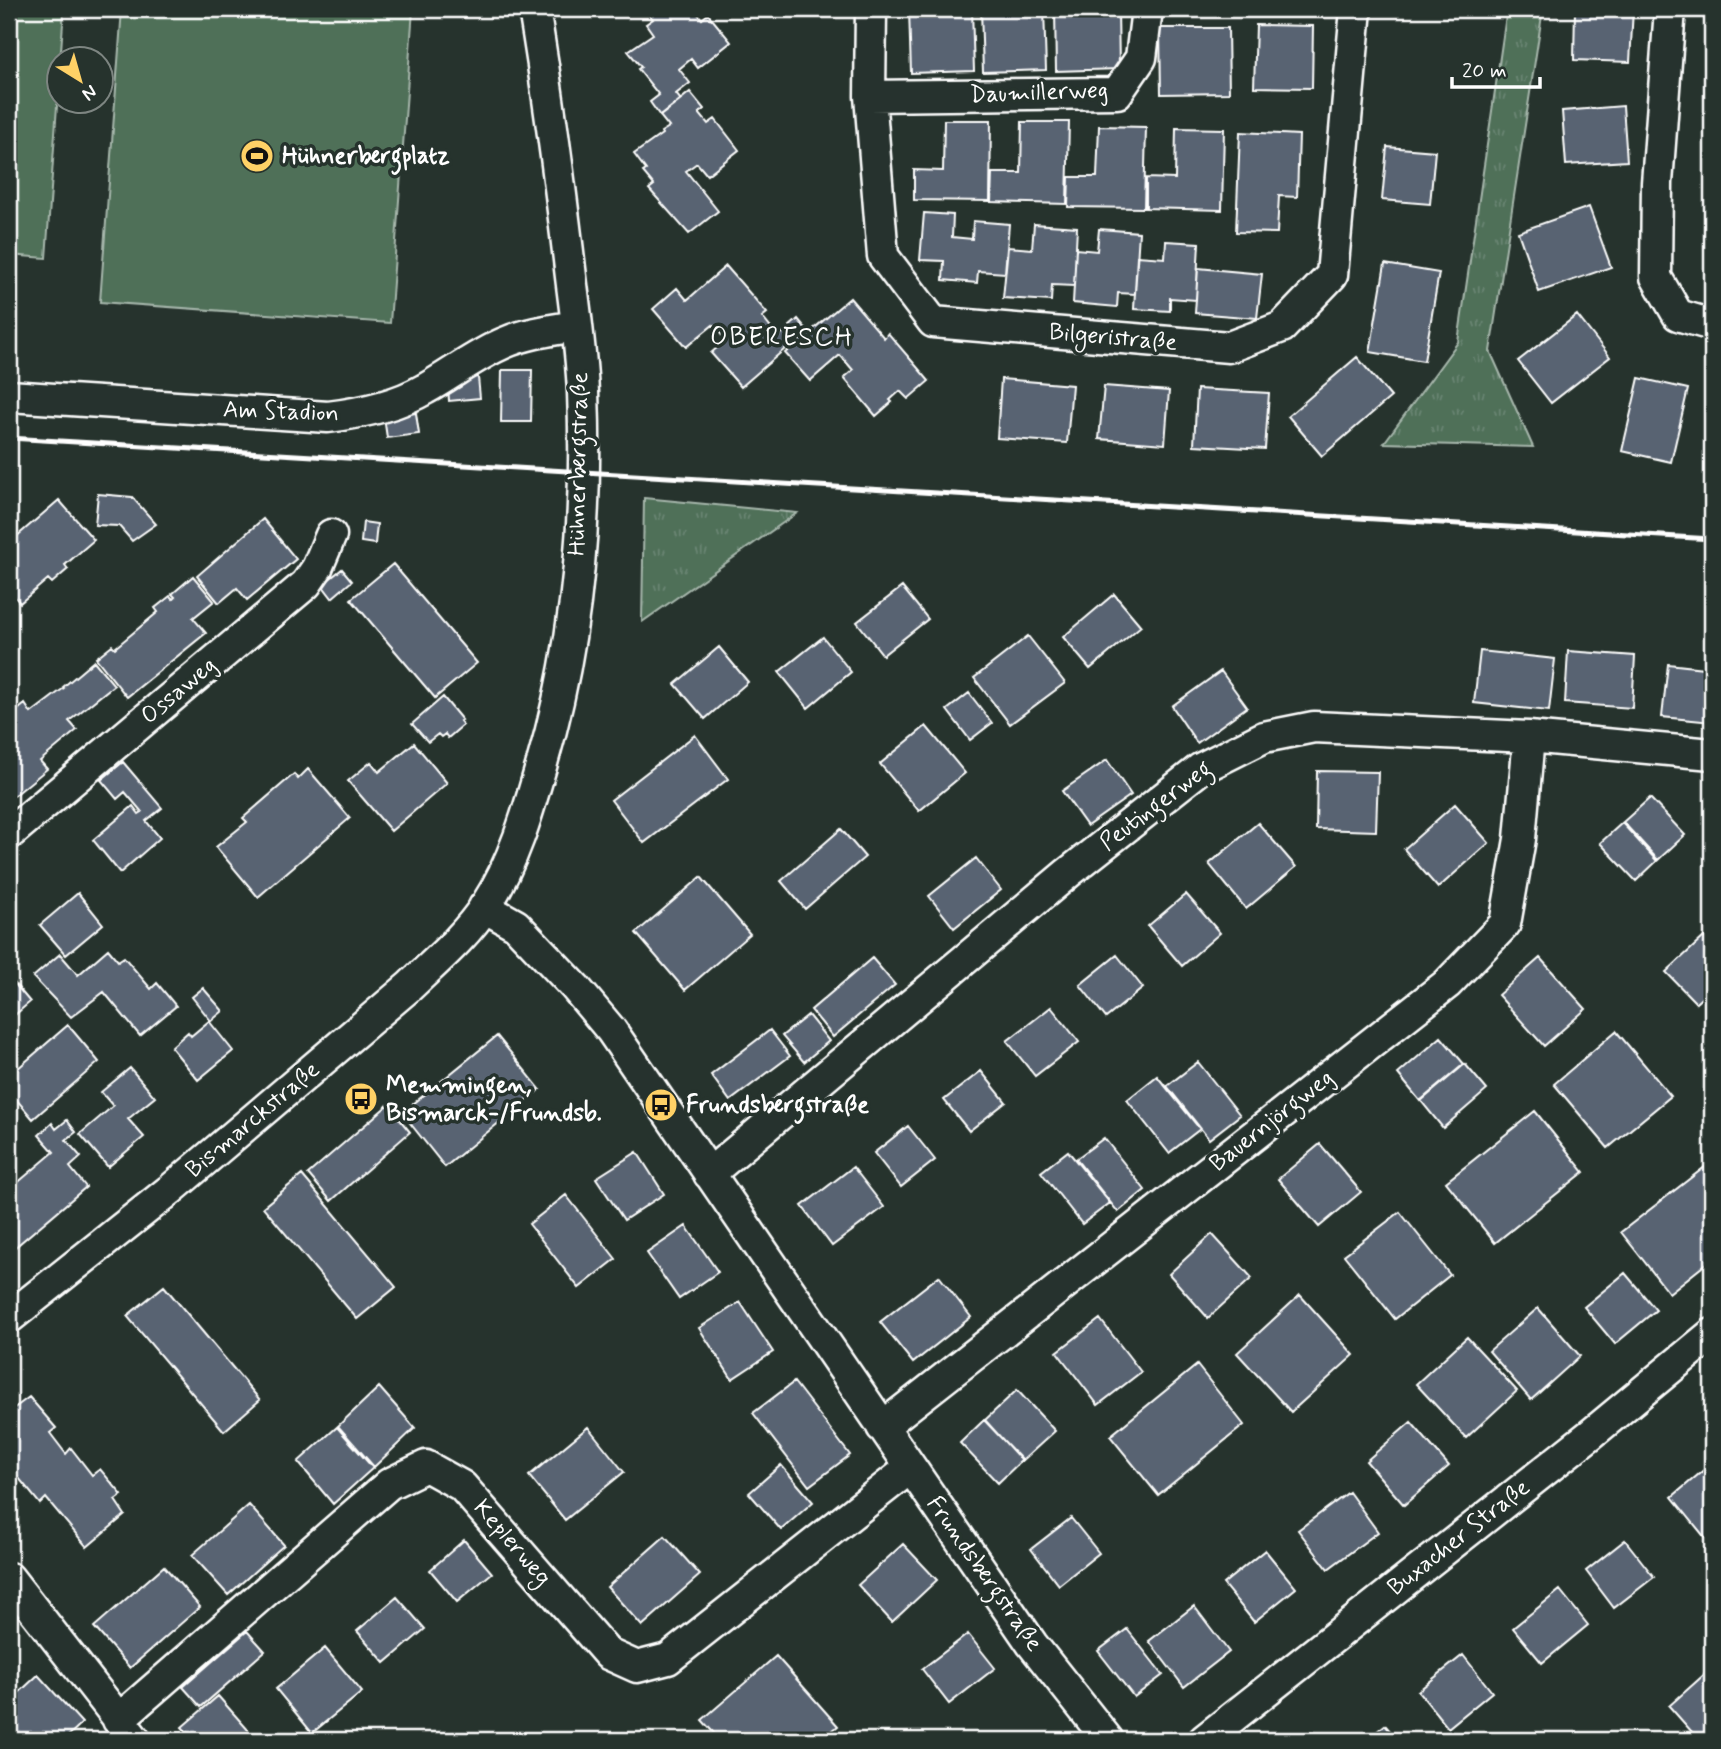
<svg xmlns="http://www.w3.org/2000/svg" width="1721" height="1749" viewBox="0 0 1721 1749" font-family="Mynerve,sans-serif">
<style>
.green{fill:#4f6f59;stroke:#a7b7ac;stroke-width:2}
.park{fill:url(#park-tufts);stroke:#a7b7ac;stroke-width:2}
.building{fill:#596472;stroke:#fff;stroke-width:2}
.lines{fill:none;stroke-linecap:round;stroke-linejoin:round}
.minor-casing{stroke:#fff;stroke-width:35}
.minor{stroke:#26332d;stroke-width:30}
.rail{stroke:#fff;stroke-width:5}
.labels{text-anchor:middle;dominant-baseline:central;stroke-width:7;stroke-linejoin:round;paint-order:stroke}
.street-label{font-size:24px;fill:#fff;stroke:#26332d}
.poi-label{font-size:24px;font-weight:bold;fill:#fff;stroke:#26332d;text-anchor:start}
.neighbourhood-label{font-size:26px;letter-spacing:2px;fill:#fff;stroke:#26332d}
</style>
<defs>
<pattern id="park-tufts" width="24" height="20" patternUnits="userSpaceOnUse" patternTransform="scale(1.75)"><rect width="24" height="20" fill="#4f6f59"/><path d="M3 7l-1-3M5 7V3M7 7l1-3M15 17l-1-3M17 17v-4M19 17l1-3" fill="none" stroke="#698572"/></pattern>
</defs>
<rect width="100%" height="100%" fill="#26332d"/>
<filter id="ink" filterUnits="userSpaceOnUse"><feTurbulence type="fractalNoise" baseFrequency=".0143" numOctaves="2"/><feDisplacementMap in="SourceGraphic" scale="14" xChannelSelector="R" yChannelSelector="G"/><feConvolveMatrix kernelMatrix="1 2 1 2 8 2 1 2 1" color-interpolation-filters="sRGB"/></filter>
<g filter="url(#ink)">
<path class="green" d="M9,9h55l-18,249 -37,-3z
M122,9h291l-23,314 -290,-21z"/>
<path class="park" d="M1507,9h36l-53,342 43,96 -149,-4 74,-101z
M644,498l153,15 -155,109z"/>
<path class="building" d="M644,9h50l8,10 6,-5 23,28 -33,26 -7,-9 -12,10 11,14 -14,11 5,6 -21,16 -10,-14 9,-7 -21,-26 3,-2 -13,-16 25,-17 -7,-10 7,-5z
M909,9h63l2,62 -63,2z
M981,9h63l2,61 -63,2z
M1055,9h63l1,60 -63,2z
M1575,9h58l-3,53 -56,-2z
M1256,25l57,1 -1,62 -58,-1z
M1160,28h68l1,65 -68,1z
M690,92l14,17 -5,4 9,11 7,-5 24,31 -32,25 -10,-12 -11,8 32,40 -29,23 -40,-45 5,-4 -11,-13 3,-2 -12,-16 28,-20 -1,-2 8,-5 -9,-11z
M1623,106l4,55 -61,4 -4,-54z
M944,120h47l-1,81 -76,-1v-30l29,1z
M1022,122h47l-2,82 -76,-2 1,-29h29z
M1099,126l47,1 -2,81 -76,-1 1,-30h28z
M1176,128l48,1 -2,81 -76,-2v-30l29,1z
M1240,132l59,3 -2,62 -18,-1 -2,37 -41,-1z
M1387,147l48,4 -5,53 -48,-4z
M1589,207l22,60 -72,25 -21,-60z
M924,213l29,2 -1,22 20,2 1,-18 36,3 -4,49 -27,-2 -1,12 -34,-3 1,-19 -24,-1z
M1034,224l43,3 -3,59 -22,-1 -1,16 -48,-3 5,-51 24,2z
M1099,229l40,3 -4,62 -17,-1 -1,14 -44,-4 3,-54 21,2z
M1166,241l33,2 -3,57 -26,-2v13l-36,-2 3,-53 28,2z
M1385,264l54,9 -15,88 -54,-9z
M726,266l41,47 -5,4 16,20 20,-18 9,11 -66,57 -30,-34 15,-13 -13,-15 -27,22 -33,-38 24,-21 10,12z
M1198,268l64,6 -5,44 -62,-5z
M850,298l34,40 4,-5 41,48 -21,18 -8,-8 -10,9 2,2 -16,14 -32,-38 9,-8 -13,-15 -30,26 -25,-28z
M1577,315l33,42 -59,46 -33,-42z
M1357,357l34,40 -69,59 -34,-40z
M502,370h30l-1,52h-30z
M478,377l2,21 -31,3 -1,-14 12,-1v-8z
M1639,378l49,11 -17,73 -49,-11z
M1001,379l71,6 -5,58 -70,-5z
M1104,386l65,5 -4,53 -66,-5z
M1197,389l72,4 -4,56 -71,-4z
M416,413l3,21 -32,4 -3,-21z
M98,494l34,3 24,27 -24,17 -13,-15 -24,-1z
M59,500l35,40 -29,25 3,4 -16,14 -4,-4 -28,24 -11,-13v-47z
M263,519l33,40 -49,41 -10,-12 -18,15 -22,-27z
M363,522l14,2 -2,20 -14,-2z
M393,564l84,99 -42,35 -84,-99z
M342,569l10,12 -20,17 -10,-13z
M193,576l21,25 -21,17 13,15 -79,64 -31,-39 16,-13 3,3 43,-36 -3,-4 15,-12 3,3 2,-2 -3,-3z
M902,587l26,32 -45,36 -26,-33z
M1114,594l27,32 -51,43 -27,-32z
M1028,636l37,47 -55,41 -36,-46z
M823,637l28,35 -43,36 -29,-36z
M719,647l29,35 -43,37 -30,-35z
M1480,651l75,8 -6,52 -75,-8z
M1568,651l67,5 -3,52 -67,-5z
M94,661l20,24 -45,36 8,9 -37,31 7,8 -33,27 -2,-2 -3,3v-80l16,-13 6,9 33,-25 -1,-1z
M1668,664l44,5v53l-50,-5z
M1221,671l26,36 -50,36 -25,-37z
M969,693l23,30 -22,17 -23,-30z
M443,697l19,23 -2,1 3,4 -15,13 -3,-4 -4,3 -3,-3 -10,8 -16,-18z
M926,726l39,47 -46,38 -39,-47z
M695,735l33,44 -84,64 -33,-43z
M414,743l33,40 -56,48 -43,-50 23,-19 8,10z
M1107,760l24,35 -44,31 -25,-35z
M123,762l39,46 -16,13 14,17 -40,35 -27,-33 40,-34 6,8 3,-2 -17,-20 -8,7 -16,-19z
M308,769l42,49 -92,79 -42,-50 31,-25 -4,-4 51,-44 4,5z
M1317,771l61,1 -2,59 -60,-2z
M1650,798l35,37 -27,25 -35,-38z
M1455,804l34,39 -51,45 -34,-39z
M1258,823l38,44 -50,42 -37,-45z
M1622,823l35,38 -21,20 -36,-38z
M841,829l24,28 -60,52 -24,-28z
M976,858l25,32 -47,38 -25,-32z
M701,877l49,57 -65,56 -49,-57z
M78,893l25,31 -37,31 -26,-30z
M1186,894l34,39 -38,33 -34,-40z
M1704,937l8,9v42l-16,15 -30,-31z
M108,949l10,12 6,-4 27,32 6,-6 19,23 -36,30 -36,-44 -33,25 -38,-40 27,-23 18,21z
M1117,955l26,33 -37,30 -26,-33z
M872,958l23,27 -62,52 -22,-27z
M1540,958l46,51 -42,37 -46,-51z
M9,977l21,25 -21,18z
M203,988l20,23 -12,10 -19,-24z
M1051,1007l28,35 -44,34 -28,-35z
M808,1015l21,26 -25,21 -22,-26z
M209,1021l24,30 -35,29 -27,-33 17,-15 3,4z
M68,1025l31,37 -66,57 -24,-28v-15z
M770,1030l20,26 -60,45 -19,-26z
M1616,1031l55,65 -63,52 -54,-64z
M497,1036l43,53 -95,78 -43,-54z
M1441,1037l23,27 -44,37 -22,-27z
M1198,1062l42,53 -31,24 -42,-53z
M1465,1064l22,26 -44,38 -22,-27z
M130,1068l25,29 -27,22 16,18 -36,30 -28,-33 33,-28 -12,-14z
M981,1071l25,31 -37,29 -25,-31z
M1157,1076l43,53 -31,24 -42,-53z
M388,1105l22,27 -79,69 -23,-27z
M1535,1111l49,61 -89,71 -49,-61z
M67,1120l9,12 -10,8 15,17 -11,10 16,20 -73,62 -4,-5v-54l45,-38 -15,-17 13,-12 4,6z
M908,1126l27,34 -34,27 -27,-34z
M1104,1138l41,52 -27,22 -42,-53z
M1320,1144l41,48 -42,35 -41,-48z
M1068,1151l42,52 -28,21 -41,-52z
M637,1152l27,42 -40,26 -28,-42z
M1710,1163l2,3v93l-43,34 -48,-61z
M853,1167l31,40 -52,39 -30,-40z
M302,1175l94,112 -39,32 -94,-112z
M566,1195l50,64 -37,29 -50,-64z
M1400,1212l50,63 -55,44 -51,-64z
M686,1226l32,46 -39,27 -32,-46z
M1212,1234l40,44 -44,40 -39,-44z
M1625,1273l31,37 -41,34 -31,-37z
M939,1276l32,41 -58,46 -33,-41z
M164,1286l96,114 -36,31 -97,-115z
M1300,1295l54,60 -63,57 -54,-59z
M740,1302l33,50 -41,27 -33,-51z
M1538,1308l42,48 -49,44 -42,-49z
M1100,1319l41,53 -43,33 -41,-53z
M1467,1337l50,54 -51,47 -50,-54z
M1197,1365l47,60 -86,70 -48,-59z
M794,1382l56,73 -41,31 -56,-73z
M379,1387l36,41 -41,39 -36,-41z
M1017,1390l38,41 -33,30 -37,-41z
M29,1397l27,31 -6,5 16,21 5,-6 21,27 8,-6 22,26 -7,5 10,15 -38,32 -41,-49 -6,6 -31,-38v-54z
M984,1420l38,40 -24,23 -38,-40z
M1411,1422l38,44 -45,39 -38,-44z
M337,1427l36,41 -40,36 -35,-42z
M588,1427l36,45 -59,48 -36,-44z
M1712,1463v73l-5,4 -35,-43z
M781,1465l32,37 -32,28 -32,-37z
M1349,1492l29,40 -50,37 -30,-39z
M249,1505l35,40 -56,50 -36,-40z
M1071,1518l28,35 -40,32 -28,-36z
M665,1536l35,39 -58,51 -35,-39z
M464,1540l28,33 -35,29 -27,-32z
M1625,1540l29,37 -40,31 -28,-37z
M903,1544l34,36 -45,42 -34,-37z
M1265,1550l31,38 -42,34 -31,-38z
M164,1566l36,41 -70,61 -36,-41z
M1560,1590l28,35 -46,38 -29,-35z
M397,1597l28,32 -40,34 -28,-32z
M1194,1606l35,46 -45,35 -35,-46z
M1127,1629l36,46 -29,22 -36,-46z
M247,1631l18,20 -64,56 -18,-20z
M968,1634l27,34 -46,36 -27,-35z
M325,1648l37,44 -50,41 -36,-44z
M1463,1655l29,37 -44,36 -30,-37z
M776,1656l62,70 -17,14h-101l-18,-20z
M1706,1673l6,7v51l-13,9 -30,-34z
M38,1675l44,48 -18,17h-55v-38z
M218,1696l39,44h-63l-12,-13z
M1385,1725l13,15h-32z"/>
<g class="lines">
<defs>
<path id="minor" d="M871,9l-1,87 13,160 50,66 296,25 53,-20 50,-52 24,-266
M1670,9l-13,174 -1,94 22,38 34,10
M870,96l247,-3 24,-35 6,-49
M9,396l319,21c33,-4 68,-11 97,-28 27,-15 51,-34 79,-46 23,-10 48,-13 73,-17
M9,834l297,-250 11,-16 14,-33
M484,907l32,18 59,62 36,43 421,614 76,96
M709,1174l359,-301 132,-104 64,-32 50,-10 215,10 183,17
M9,1318l161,-128 240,-204c26,-25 56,-50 76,-81 28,-43 42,-93 56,-142 35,-119 46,-248 41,-371 -2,-44 -9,-88 -14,-132 -10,-84 -21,-168 -35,-251
M882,1427l565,-443 58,-60 15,-85 9,-102
M9,1578l126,162
M118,1720l271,-236 37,-18 36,20 146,168 29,13 31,-8 242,-191
M1204,1740l386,-305 122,-101"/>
</defs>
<use href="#minor" class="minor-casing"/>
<use href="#minor" class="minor"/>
<path class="rail" d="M9,438l1703,101"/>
</g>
</g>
<defs>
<symbol id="stadium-disc" viewBox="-11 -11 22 22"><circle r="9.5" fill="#ffd166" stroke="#26332d"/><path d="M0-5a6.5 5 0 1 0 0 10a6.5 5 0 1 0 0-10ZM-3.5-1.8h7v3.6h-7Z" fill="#111"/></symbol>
<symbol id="bus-disc" viewBox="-11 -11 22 22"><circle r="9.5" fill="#ffd166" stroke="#26332d"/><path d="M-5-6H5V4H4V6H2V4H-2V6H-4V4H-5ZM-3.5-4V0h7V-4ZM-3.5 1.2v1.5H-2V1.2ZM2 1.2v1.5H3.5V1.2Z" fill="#111"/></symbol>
</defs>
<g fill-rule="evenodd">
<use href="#stadium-disc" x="238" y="137" width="38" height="38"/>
<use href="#bus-disc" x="342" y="1080" width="38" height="38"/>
<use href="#bus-disc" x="642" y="1086" width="38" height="38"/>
</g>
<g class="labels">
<g class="street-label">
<text transform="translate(1039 93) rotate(-2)">Daumillerweg</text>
<text transform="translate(1113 338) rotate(5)">Bilgeristraße</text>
<text transform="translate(281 412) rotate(2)">Am Stadion</text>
<text transform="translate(579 464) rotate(-89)">Hühnerbergstraße</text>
<text transform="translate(179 691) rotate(-40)">Ossaweg</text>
<text transform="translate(1156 806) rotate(-37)">Peutingerweg</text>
<text transform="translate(253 1120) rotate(-40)">Bismarckstraße</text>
<text transform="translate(1272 1121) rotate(-38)">Bauernjörgweg</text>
<text transform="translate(1459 1538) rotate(-38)">Buxacher Straße</text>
<text transform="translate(512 1543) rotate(49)">Keplerweg</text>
<text transform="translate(984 1574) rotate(55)">Frundsbergstraße</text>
</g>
<g class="poi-label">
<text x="282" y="156">Hühnerbergplatz</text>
<text x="386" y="1085">Memmingen,<tspan x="386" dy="28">Bismarck-/Frundsb.</tspan></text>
<text x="686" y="1105">Frundsbergstraße</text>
</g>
<g class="neighbourhood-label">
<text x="782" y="338">OBERESCH</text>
</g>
</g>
<rect width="1721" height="1749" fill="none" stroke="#26332d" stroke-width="35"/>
<rect x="18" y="18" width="1686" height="1714" fill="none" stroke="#fff" stroke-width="2.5" filter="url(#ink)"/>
<g transform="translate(80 80) rotate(143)"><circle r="33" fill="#26332d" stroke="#7d8581" stroke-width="2"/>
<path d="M0-5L12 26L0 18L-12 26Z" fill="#ffd166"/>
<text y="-10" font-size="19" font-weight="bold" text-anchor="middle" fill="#ffffff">N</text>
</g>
<path d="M1452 77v10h88v-10" fill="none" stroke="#ffffff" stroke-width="3.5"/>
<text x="1462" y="77" font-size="21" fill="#ffffff" stroke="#26332d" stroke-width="5" paint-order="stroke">20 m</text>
</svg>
